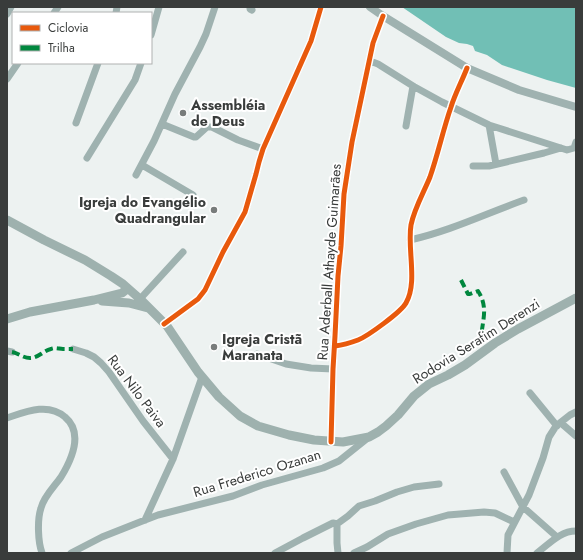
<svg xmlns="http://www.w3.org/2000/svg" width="583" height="560" viewBox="0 0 583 560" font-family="Jost,sans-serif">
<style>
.water{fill:#71bfb5}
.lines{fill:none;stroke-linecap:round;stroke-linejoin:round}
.minor{stroke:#9fb2b0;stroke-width:7}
.tertiary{stroke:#9fb2b0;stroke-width:8}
.secondary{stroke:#9eb1ae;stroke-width:9}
.quiet{stroke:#00873e;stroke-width:4;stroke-dasharray:8 4;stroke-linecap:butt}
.cycleway-casing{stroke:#fff;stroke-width:8}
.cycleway{stroke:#e8590c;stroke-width:5}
.poi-dot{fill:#787c7b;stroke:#fff;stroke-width:1.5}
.labels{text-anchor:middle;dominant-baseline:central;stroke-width:4;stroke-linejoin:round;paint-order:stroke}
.poi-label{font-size:14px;font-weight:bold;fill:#393c3b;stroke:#fff;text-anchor:start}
.street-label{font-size:14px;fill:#393c3b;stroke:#fff}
</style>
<rect width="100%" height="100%" fill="#edf2f1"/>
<path class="water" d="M402,7h174v81l-29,-8 -45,-15 -15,-10 -12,-4 -2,-5 -6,-2 -8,-1 -13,-6z"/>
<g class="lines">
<path class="minor" d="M250,7v2l2,1
M54,13l4,-6
M116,13l1,-6
M7,14l4,-7
M151,35l8,-28
M370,61l8,3 35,22 29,16 47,23 78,25 7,-2 2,-6
M7,79l11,-16
M76,123l22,-60
M162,124l32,13h2l11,-10h5l26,13 25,9
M489,125l7,39
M406,126l7,-40
M87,158l48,-78 6,-17
M142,165l51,30
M473,166h16l55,-13 17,-5
M136,175l18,-34 21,-47 25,-47 6,-13 9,-27
M410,240c40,-9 75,-26 114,-40
M140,299l43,-47
M164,324l34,-25 7,-9 18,-38 22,-40 11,-38 3,-12 4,-13 48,-108 10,-34
M335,346c8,-1 15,-3 23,-6 10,-4 43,-28 48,-37 12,-21 1,-54 5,-78 3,-16 13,-33 19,-48 8,-23 13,-47 21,-70 4,-13 11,-26 16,-39
M73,349l13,4 8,4 7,6 8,9 34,49 30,38
M7,351l5,1
M257,354l29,10 25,4 22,1
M530,393l27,33
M7,418c18,-6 41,-16 58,-1 19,16 7,42 -4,60 -7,10 -17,19 -20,31 -4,12 -3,34 1,45
M561,423l15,13
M331,442l2,-73 2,-33 3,-60 3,-30 3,-52 8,-52 21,-99 10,-27
M504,472l19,35 34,30
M145,520l28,-61 29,-82
M337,524v19l1,10
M71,553l31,-16 43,-17 13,-5 75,-19 29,-11 61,-17 16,-7 30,-24
M275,553l28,-15 30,-15 4,1 11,-8 11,-10 16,-5 22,-9 17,-5 25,-3
M354,553l13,-6 21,-13 28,-10 32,-9 36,-3 11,1 19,9
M507,553l1,-18 21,-40 14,-37 6,-21 7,-11 14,-11 6,-3
M537,553c12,-9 23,-22 39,-22"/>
<path class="tertiary" d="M370,7l13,9 84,52 52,22 57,17"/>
<path class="secondary" d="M7,220l37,20 41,20 26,16 12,8 17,15 27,27 31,46 21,25 21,19 18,10 31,9 25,5 29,2 26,-5 9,-5 8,-6 12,-11 16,-19 15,-12 19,-9 17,-10 30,-22 23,-14 58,-31
M102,301l27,2 19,5
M7,319l23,-7 64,-12 28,-7 5,-4"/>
<path class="quiet" d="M461,280l7,14h2l8,-3c11,17 4,30 3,48
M12,352c6,1 11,6 18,6 8,0 13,-7 21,-9 4,-2 8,0 12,0 3,0 7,0 10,0"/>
<defs>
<path id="cycleway" d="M164,324l34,-25 7,-9 18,-38 22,-40 11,-38 3,-12 4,-13 48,-108 10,-34
M335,346c8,-1 15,-3 23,-6 10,-4 43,-28 48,-37 12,-21 1,-54 5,-78 3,-16 13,-33 19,-48 8,-23 13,-47 21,-70 4,-13 11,-26 16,-39
M331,442l2,-73 2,-33 3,-60 3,-30 3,-52 8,-52 21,-99 10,-27"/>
</defs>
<use href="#cycleway" class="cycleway-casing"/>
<use href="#cycleway" class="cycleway"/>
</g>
<g class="poi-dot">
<circle cx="183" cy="113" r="4"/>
<circle cx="214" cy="210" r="4"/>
<circle cx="214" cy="347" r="4"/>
</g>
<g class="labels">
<g class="poi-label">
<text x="191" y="105">Assembléia<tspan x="191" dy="16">de Deus</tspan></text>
<text x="206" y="202" text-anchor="end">Igreja do Evangélio<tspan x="206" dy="16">Quadrangular</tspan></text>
<text x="222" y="339">Igreja Cristã<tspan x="222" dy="16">Maranata</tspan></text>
</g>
<g class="street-label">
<text transform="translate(329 262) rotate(-86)">Rua Aderball Athayde Guimarães</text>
<text transform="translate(476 341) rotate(-32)">Rodovia Serafim Derenzi</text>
<text transform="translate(137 391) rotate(53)">Rua Nilo Paiva</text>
<text transform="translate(257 473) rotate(-17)">Rua Frederico Ozanan</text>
</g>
</g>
<rect width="583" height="560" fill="none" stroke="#393c3b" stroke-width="16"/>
<rect x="12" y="12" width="140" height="52" fill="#ffffff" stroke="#b0b1b1"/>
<rect x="20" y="25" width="20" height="6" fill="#e8590c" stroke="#b0b1b1"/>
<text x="48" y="32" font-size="12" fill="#393c3b">Ciclovia</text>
<rect x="20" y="45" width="20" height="6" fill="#00873e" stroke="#b0b1b1"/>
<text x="48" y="52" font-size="12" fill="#393c3b">Trilha</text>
</svg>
